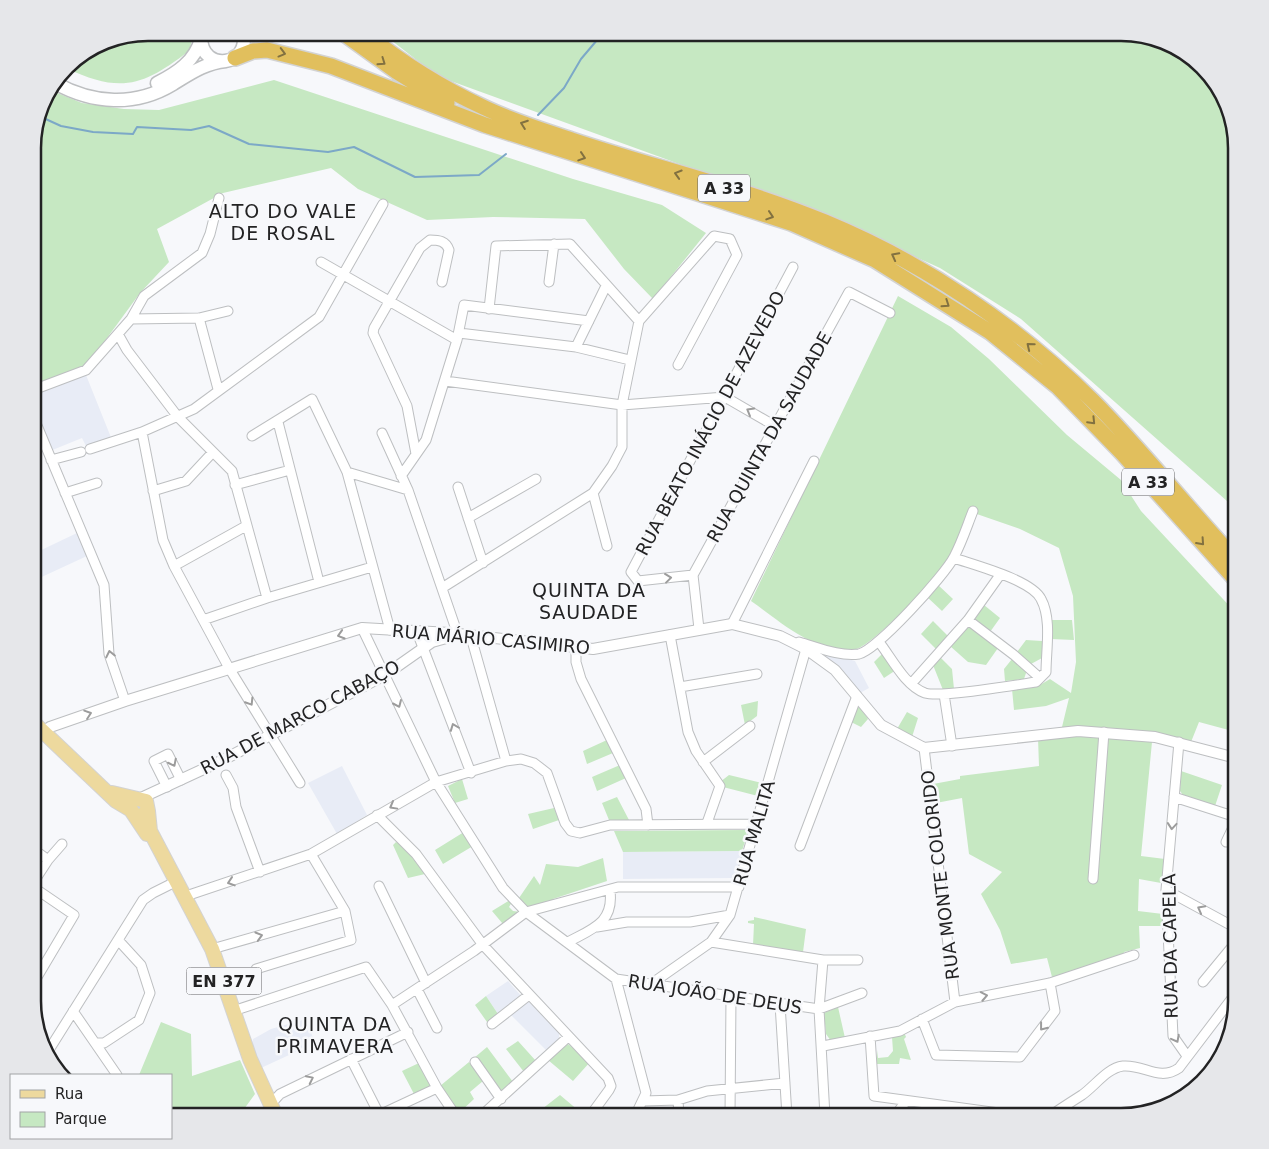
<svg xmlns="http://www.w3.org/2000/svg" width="1269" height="1149" viewBox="0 0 1269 1149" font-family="'DejaVu Sans',sans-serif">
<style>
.built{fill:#e8ecf6}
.green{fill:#c6e8c2}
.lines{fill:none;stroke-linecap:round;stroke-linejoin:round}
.stream{stroke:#7ca8c7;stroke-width:2}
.minor-casing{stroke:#bdbfc1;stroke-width:11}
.tertiary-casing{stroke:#bdbfc1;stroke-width:12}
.secondary-casing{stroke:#bdbfc1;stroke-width:15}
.primary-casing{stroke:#d3d3d3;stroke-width:16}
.motorway-casing{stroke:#d3d3d3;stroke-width:18}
.minor{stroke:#fff;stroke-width:9}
.tertiary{stroke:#fff;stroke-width:10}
.secondary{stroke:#fff;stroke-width:12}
.primary{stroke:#edd99e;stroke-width:14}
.motorway{stroke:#e1bf5d;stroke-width:15}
.oneway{stroke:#827140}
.oneway2{stroke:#9c9c9c}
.labels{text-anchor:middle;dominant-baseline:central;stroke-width:5;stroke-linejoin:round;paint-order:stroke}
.shield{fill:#f7f8fb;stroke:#636364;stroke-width:1}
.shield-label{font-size:16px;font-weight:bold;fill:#232324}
.street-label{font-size:18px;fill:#232324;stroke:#f7f8fb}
.neighbourhood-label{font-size:19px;letter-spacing:1px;fill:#232324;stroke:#f7f8fb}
.rim{fill:none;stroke:#232324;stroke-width:2.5}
</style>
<rect width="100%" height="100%" fill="#f7f8fb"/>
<path class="built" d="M86,375l26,65 -26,6 -4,-8 -32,13 -17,-43v-13z
M77,533l10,23 -54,25v-27z
M809,648l46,13 14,27 -9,5 -16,-20z
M342,766l25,49 -30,19 -29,-51z
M742,851l-6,24h-4v3l-109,1v-27z
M508,981l14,16 -24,17 -12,-18z
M528,1001l31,32v7l-12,11 -37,-37z
M306,1019l9,24 -54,25 -9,-22 1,-7 18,-10z"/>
<path class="green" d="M148,33h46l-5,18c-46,35 -68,43 -123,17 20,-25 53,-30 82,-35z
M382,33h739l44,8 37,25 26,37 8,45v361l-215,-190 -81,-51 -104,-47 -399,-145z
M274,80l299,99 89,26 44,28 -53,66 -29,-30 -39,-50 -92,-2 -66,3 -69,-31 -27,-21 -108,25 -66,36 12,33 -29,31 -52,71 -55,21v-245l11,-43 6,-7 32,13 42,6 35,1z
M898,296l53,31 38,32 78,76 54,45 20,31 95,102v119l-37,-10 -8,20 -65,-11 -64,-4 7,-29 -23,8 -32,4 -2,-21 28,-4 10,-6 21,14 5,-31 -3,-66 -14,-48 -39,-19 -49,-17c-6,14 -10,29 -18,42 -9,17 -80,92 -97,95 -40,6 -75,-27 -105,-48z
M937,584l16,15 -11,12 -16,-15z
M984,605l16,13 -10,14 -16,-14z
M1051,620h21l2,20 -23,-1z
M933,621l15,15 -12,13 -15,-15z
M970,627l28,21 -12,17 -18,-3 -18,-16 16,-18z
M1026,640l16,1v17l-11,6 -14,-12z
M883,653l13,17 -12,8 -10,-16z
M940,657l12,12 2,20 -11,1 -10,-25z
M1012,659l15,11 -3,9 -19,2 -1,-12z
M758,701l-1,15 -12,9 -4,-20z
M856,705h3l9,14 -7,8 -12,-6z
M907,712l11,6 -6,19 -15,-8z
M1100,735l52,7 -11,114 24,3 -4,24 -22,-4 -1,32 25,3 1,12h-25l1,22 -16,4 -1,5 -71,20 -5,-19 -36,6 -11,-34 -19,-36 21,-22 -33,-18 -7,-56 -26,5 -3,-19 27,-5v-3l79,-10 -1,-28z
M607,740l6,13 -26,11 -4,-13z
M620,765l6,13 -29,13 -5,-14z
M1181,771l41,14 -7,21 -32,-11 -3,-4z
M729,775l33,8 -4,13 -35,-9 -3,-5z
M462,779l6,20 -13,4 -7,-17z
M617,797l12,23h-20l-7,-17z
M554,808l5,12 -26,9 -5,-15z
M745,830l2,5 -5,16h-2l-117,1 -9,-21z
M464,832l9,14 -30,18 -8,-14z
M396,842l8,5 21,27 -17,4 -15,-33z
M603,858l4,23 -54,18 -3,6 -21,3 -10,-10 15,-22 6,9 6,-21 32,3z
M510,900l2,2 -3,5 4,4 8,1 3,6 -16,12 -16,-19z
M754,917l52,12 -3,23 -50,-7 1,-21 -6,-1v-2l6,-1z
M486,996l12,18 -11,8 -12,-17z
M838,1007l7,31 -14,3 -5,-7 -2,-21z
M161,1022l30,12 1,42 48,-16 15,34 -16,22h-68v-41h-32z
M904,1032l2,5 -2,2 7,21 -11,-2 -1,6h-22v-14l1,8 10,-1 5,-6 -1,-14z
M518,1041l18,20 -12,11 -18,-23z
M568,1044l22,18 -17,19 -25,-21z
M487,1047l26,35 -13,12 -26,-36z
M469,1062l14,19 -13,11 4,7 -15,14 -19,-27z
M419,1063l12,23 -17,8 -12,-23z
M560,1095l25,21h-52z"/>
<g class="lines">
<path class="stream" d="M538,115l26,-27 17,-29 22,-26
M39,116l22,10 32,6 40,2 4,-7 54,3 18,-4 40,18 79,8 26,-5 61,30 64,-2 27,-21"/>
<defs>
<path id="minor" d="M321,262l136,78
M549,282l5,-38
M489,309l7,-63 74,-2 69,77
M199,318l19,71
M131,319l68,-1 29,-7
M459,333l117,14 54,13
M118,334l9,16 51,67 54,54 35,127
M576,347l30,-61
M445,381l177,24 103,-8 50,29
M33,390l53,-20 45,-51 13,-23 58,-43 8,-19 9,-36
M33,416l71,169 5,69 16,47
M278,422l41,160
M142,432l21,108 11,26 55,102 71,115
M382,433l26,57 50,145
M252,436l60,-37 35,73 43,158
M90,449l52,-17 52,-23 125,-92 64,-113
M416,454l-9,-48 -34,-73 1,-5 46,-80 10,-8c9,0 16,1 19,10l-7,32
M51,460l30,-8
M347,472l61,18
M401,476l25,-36 31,-100 7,-35 125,16
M235,485l55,-15
M458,487l25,76
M153,491l33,-10 27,-29
M65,493l32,-10
M593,493l14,53
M468,518l68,-39
M174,566l72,-40
M693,575l-55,6 -7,-9 162,-305
M442,588l151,-95 19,-27 10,-19v-42l17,-84 75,-85 16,3 7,16 -59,110
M203,620l64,-22 105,-31
M968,620l46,35 26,23
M732,624l82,-163
M362,628l74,154 67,106 23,24 90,67 203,30 43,-16
M699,629l-6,-54 156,-283 41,21
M417,632l54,141
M670,635l18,97 8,19 24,35 -13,37
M471,637l35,124
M799,642c18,5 41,15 60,12 18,-4 86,-79 95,-97 8,-15 13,-31 19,-46
M879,642c12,15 26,44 46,51 16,5 90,-8 111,-11l10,-10c0,-22 6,-53 -5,-73 -9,-19 -67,-34 -87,-41
M576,647v15l5,17 65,130 2,16
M911,684l57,-64 32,-45
M680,687l77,-13
M944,694l8,52
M1179,742l-13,148 7,146 14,20
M924,748l31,254
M703,762l47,-36
M226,775l7,13 3,19 24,65
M167,787l-13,-26 14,-7 13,26
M1174,797l62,20
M377,815l39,39 67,91 125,133 3,8 -2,4 -19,26
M1226,842l10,-21
M800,846l57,-150
M48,860l14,-16
M1093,879l11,-147
M33,883l15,-23 -15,-11
M379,886l47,97
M1166,890l70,38
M186,896l125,-42 125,-72 70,-21 15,-2 13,4 13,10 18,50 6,8 9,2 30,-8 146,-1
M597,927l30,-5h63l40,-7
M568,942c24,-13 46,-19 42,-51
M711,942l112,18h35
M212,949l133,-38 -34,-57
M823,960l-4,49 6,107
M256,969l95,-29 -6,-29
M616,979l30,114 -11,23
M1203,982l33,-40
M33,984l41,-69 -41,-28
M651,984l60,-42 19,-27 76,-266
M417,989l20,39
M780,1004l7,112
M392,1005l82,-54 52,-39 92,-25h121
M73,1011l44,64
M233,1011l133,-44 26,38 45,83 19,28
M922,1019l14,36 84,2 35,-46 -5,-28
M492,1024l37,-29
M870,1036l4,60 148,20
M95,1043h9l35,-23 11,-27 -9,-28 -22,-24
M823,1046l77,-15 55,-29 95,-19 84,-28
M47,1053l96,-153 10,-7 24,-12
M351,1059l29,57
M475,1062l26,37
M678,1100l29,-9 78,-8
M643,1101l35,-1 1,16
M270,1105l10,-11 128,-62
M1058,1111l9,5
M377,1116l60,-28
M481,1116l87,-79
M730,1116l1,-119
M895,1116l11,-15
M1050,1116c10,-7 21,-14 32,-21 13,-9 25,-27 41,-29 21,-2 36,16 56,2l57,-75"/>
<path id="tertiary" d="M43,732l7,-5 75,-26 237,-73 88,5 143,16 139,-25 48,12 26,13 29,21 46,55 43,23 154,-17 77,6 81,21
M141,798l80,-37 164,-86 47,-33 18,-5"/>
<path id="secondary" d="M201,38c1,35 50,28 42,-5
M55,83c38,21 80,24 118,1 18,-11 32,-21 53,-23
M157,83c20,-10 38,-22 44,-44"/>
<path id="primary" d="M33,722l83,79 15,9 16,24
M112,793l34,8 2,10 -7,5
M148,811l2,20 62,118 38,110 26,57"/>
<path id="motorway" d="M343,33l54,39 50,31
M364,33c37,29 76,54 119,74 29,14 59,23 89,33 84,28 171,48 253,82 99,41 191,103 268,179 50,50 94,107 143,159
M235,58l18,-7 14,-1 64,16 154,59 306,98 84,37 115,72 68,55 64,66 114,127"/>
</defs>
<use href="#minor" class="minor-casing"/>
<use href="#tertiary" class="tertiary-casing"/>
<use href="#secondary" class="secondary-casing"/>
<use href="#primary" class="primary-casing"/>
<use href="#motorway" class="motorway-casing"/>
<use href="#minor" class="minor"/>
<use href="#tertiary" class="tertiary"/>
<use href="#secondary" class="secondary"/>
<use href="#primary" class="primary"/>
<use href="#motorway" class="motorway"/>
</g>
<defs><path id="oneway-chevron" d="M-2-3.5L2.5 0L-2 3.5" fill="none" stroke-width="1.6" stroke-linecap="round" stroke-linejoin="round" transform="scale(1.25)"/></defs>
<g class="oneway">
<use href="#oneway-chevron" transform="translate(282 53) rotate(15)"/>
<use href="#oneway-chevron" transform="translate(382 62) rotate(35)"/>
<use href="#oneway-chevron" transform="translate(524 124) rotate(-160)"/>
<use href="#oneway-chevron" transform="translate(582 157) rotate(18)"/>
<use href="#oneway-chevron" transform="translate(678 174) rotate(-163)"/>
<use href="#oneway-chevron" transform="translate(770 216) rotate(18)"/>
<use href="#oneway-chevron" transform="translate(895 256) rotate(-152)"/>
<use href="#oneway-chevron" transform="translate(946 304) rotate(34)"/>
<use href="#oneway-chevron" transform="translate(1030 346) rotate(-141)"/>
<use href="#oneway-chevron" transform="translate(1092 421) rotate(46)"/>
<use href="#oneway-chevron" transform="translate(1201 542) rotate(48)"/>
</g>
<g class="oneway2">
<use href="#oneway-chevron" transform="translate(750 411) rotate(-150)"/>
<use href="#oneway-chevron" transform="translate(668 578) rotate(-7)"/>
<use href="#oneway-chevron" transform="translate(341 635) rotate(163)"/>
<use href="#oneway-chevron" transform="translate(110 654) rotate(-102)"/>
<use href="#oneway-chevron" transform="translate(250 702) rotate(58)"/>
<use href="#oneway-chevron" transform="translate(398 704) rotate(66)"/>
<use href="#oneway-chevron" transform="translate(88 714) rotate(-19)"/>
<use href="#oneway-chevron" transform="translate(454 727) rotate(-111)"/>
<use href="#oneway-chevron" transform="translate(173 763) rotate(63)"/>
<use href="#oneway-chevron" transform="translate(393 806) rotate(151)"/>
<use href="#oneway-chevron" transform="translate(1172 826) rotate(95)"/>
<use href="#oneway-chevron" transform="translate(231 882) rotate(162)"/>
<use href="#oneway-chevron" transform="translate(1201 909) rotate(-152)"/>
<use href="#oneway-chevron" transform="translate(259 936) rotate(-16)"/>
<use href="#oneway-chevron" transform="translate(984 996) rotate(-11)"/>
<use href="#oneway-chevron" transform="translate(1043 1027) rotate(128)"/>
<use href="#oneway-chevron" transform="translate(1176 1039) rotate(62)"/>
<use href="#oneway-chevron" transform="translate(310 1079) rotate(-26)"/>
</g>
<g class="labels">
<g class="shield">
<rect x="698" y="174.5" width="52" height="27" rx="4"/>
<rect x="1122" y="468.5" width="52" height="27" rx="4"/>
<rect x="186.5" y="967.5" width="75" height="27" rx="4"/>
</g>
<g class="shield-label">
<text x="724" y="188">A 33</text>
<text x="1148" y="482">A 33</text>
<text x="224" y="981">EN 377</text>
</g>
<g class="street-label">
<text transform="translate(710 423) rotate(-62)">RUA BEATO INÁCIO DE AZEVEDO</text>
<text transform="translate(769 437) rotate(-61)">RUA QUINTA DA SAUDADE</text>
<text transform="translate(491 639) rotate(5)">RUA MÁRIO CASIMIRO</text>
<text transform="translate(300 717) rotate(-28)">RUA DE MARCO CABAÇO</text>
<text transform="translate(754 833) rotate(-74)">RUA MALITA</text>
<text transform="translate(940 875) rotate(-97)">RUA MONTE COLORIDO</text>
<text transform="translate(1170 946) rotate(-91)">RUA DA CAPELA</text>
<text transform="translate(715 994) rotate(9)">RUA JOÃO DE DEUS</text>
</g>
<g class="neighbourhood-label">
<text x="283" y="211">ALTO DO VALE<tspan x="283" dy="22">DE ROSAL</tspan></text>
<text x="589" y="590">QUINTA DA<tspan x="589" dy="22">SAUDADE</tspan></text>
<text x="335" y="1024">QUINTA DA<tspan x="335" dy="22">PRIMAVERA</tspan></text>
</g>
</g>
<path d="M0 0H1269V1149H0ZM148 41H1121A107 107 0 0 1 1228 148V1001A107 107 0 0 1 1121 1108H148A107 107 0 0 1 41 1001V148A107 107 0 0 1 148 41Z" fill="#e6e7ea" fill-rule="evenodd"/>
<path class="rim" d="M148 41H1121A107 107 0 0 1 1228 148V1001A107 107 0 0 1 1121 1108H148A107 107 0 0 1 41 1001V148A107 107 0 0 1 148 41Z"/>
<rect x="10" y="1074" width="162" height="65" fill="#f7f8fb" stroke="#a2a3a5"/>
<rect x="20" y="1090" width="25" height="8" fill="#edd99e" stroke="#a2a3a5"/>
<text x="55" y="1099" font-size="15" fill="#232324">Rua</text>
<rect x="20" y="1112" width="25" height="15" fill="#c6e8c2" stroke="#a2a3a5"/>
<text x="55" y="1124" font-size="15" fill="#232324">Parque</text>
</svg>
